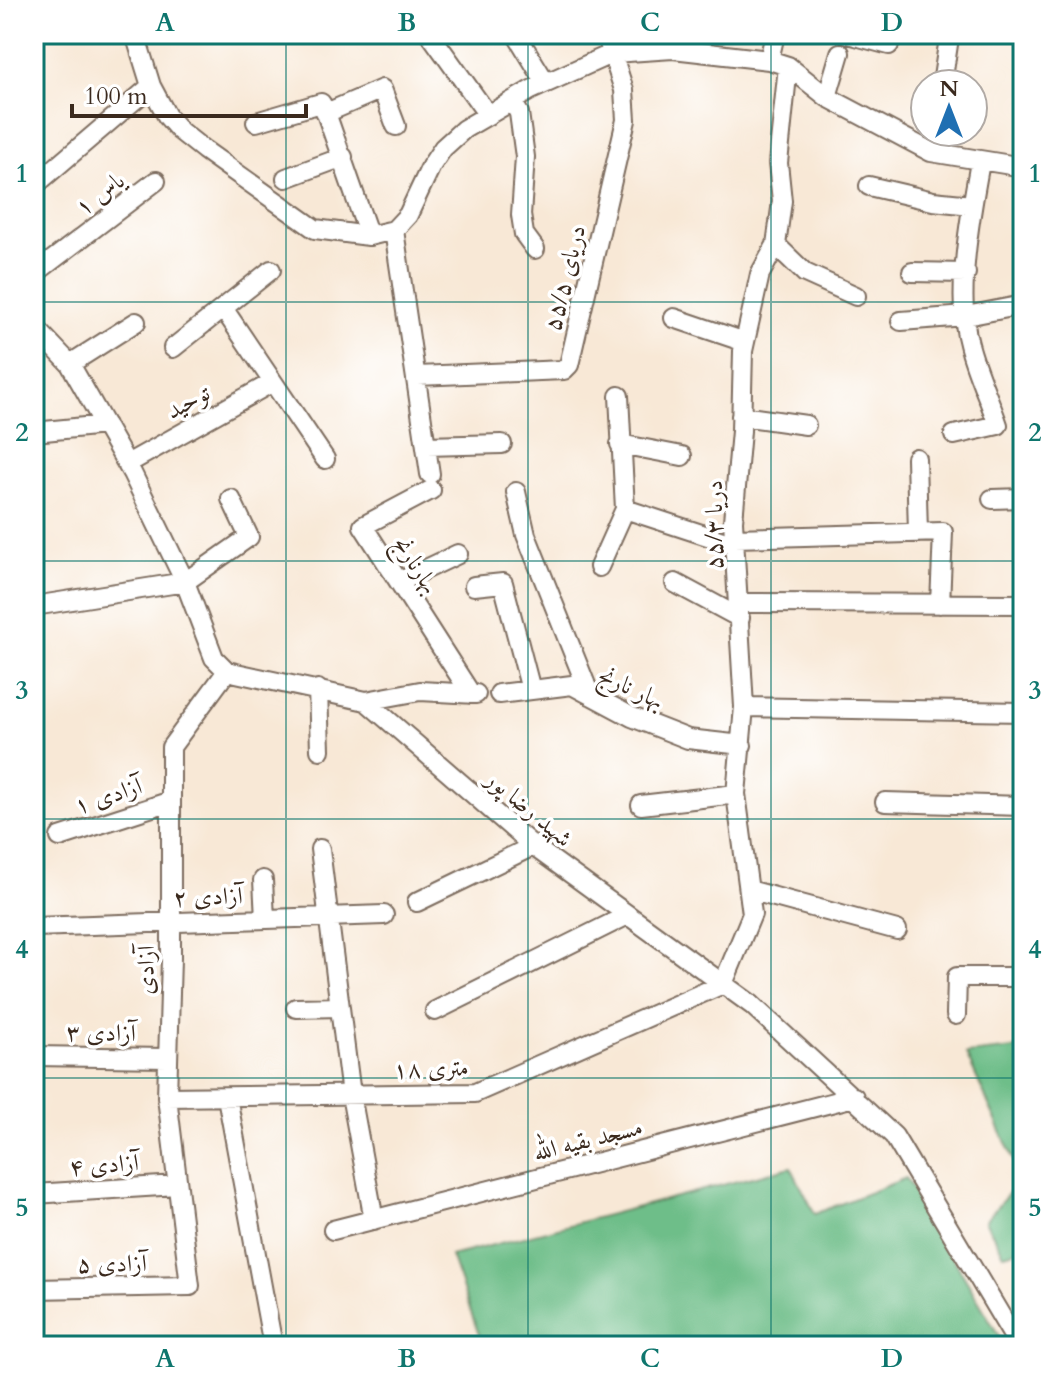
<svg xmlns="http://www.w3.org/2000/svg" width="1057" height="1380" viewBox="0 0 1057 1380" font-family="Cardo,Amiri,serif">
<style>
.forest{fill:#6ebe89;stroke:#547454;stroke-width:2}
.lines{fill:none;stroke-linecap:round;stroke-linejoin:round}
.minor-casing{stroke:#7d6c5e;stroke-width:22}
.minor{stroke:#fff;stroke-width:18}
.grid{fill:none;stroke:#0f766e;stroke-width:2;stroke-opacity:0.55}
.labels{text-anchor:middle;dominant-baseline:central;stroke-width:7;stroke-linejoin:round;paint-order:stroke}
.street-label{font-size:24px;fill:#3b2a1e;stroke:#fff}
.neatline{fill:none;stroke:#0f766e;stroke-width:3}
.grid-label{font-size:26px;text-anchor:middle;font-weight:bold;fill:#0f766e}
</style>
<rect width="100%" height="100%" fill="#fff"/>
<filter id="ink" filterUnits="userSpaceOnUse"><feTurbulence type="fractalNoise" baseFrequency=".0125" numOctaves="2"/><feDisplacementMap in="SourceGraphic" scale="16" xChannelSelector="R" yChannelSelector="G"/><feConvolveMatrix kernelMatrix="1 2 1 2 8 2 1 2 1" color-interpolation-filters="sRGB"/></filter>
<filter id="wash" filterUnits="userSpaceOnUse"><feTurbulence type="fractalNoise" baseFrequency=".006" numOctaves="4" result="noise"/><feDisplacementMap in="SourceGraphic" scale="32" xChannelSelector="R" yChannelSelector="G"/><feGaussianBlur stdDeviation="1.8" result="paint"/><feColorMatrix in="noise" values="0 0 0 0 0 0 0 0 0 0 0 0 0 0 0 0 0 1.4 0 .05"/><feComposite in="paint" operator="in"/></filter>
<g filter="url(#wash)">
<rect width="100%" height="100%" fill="#f8e8d6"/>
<path class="forest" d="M1023,1048v201l-19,5 -19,-33 37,-43 -56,-124z
M791,1167l24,47 91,-36 99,168h-522l-32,-90z"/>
</g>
<g filter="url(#ink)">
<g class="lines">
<defs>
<path id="minor" d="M135,34l16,52 16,30 13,15 24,19 111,79 54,7 25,-6 14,-15 23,-49 12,-18 21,-19 67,-39 82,-37 60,-4 96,11 19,6 39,31 104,55 92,15
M430,34l58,81
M516,34l30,49
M848,34l41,11
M769,60l6,-26
M942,84l7,-46
M827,97l13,-44
M512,101l7,12 6,44 -4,58 3,19 11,15
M326,113l43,123
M256,122l65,-19 5,10 56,-24 14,37
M286,178l57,-21
M34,186l117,-100
M869,186l64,15 39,4
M394,230l36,244
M776,245l29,28 51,23
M912,272l54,1
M34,274l122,-93
M223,308l102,151
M674,318l71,24
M901,321l65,-5 57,-11
M34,326l36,38 62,109 53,109 29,76 13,13 139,30 167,145 219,159 142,131 125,210
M173,348l98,-78
M70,364l66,-42
M417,376l147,-6 5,-5 57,-245 -2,-30 -18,-56
M741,416l65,9
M34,432l71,-7
M954,435l44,-10c-9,-27 -22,-53 -29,-81 -14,-48 2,-133 11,-182
M620,444l62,12
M426,446l76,-2
M916,458l2,75
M127,464l146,-82
M431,490l-68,36 108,168
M516,492l10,43 64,160
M992,499l31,-1
M625,509l110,36
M734,538l209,-6 -3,72
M599,567l26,-58 -6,-113
M399,582l59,-28
M675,583l65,35
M474,586l29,-3 28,107
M740,603l283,1
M34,606l151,-24 64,-45 -18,-38
M318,689l2,61
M499,694l73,-9 60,32 56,22 54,6
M366,701l54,-10 56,3
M744,707l279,5
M885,802l138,4
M641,805l95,-11
M60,837l111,-36
M320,849l31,246 23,125
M263,880l2,39
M749,890l148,40
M417,902l116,-56
M34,927l350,-12
M296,1008l44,-1
M435,1011l193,-96
M956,1015l1,-38h66
M34,1056l133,2
M167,1097l308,-4 248,-109 29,-70 -16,-120 8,-87 -11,-186 8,-90 2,-80 17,-77 16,-29 6,-44 -4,-38 10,-97
M227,1097l46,249
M34,1194l143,-9
M333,1230l521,-133
M34,1289l156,-3 -23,-189 4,-139v-211l56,-76"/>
</defs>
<use href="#minor" class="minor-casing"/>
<use href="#minor" class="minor"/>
</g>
</g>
<path class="grid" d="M286,34v1312M528,34v1312M771,34v1312M34,302h989M34,561h989M34,819h989M34,1078h989"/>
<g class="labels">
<g class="street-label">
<text transform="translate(100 194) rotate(-37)">یاس ۱</text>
<text transform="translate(565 278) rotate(-76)">دریای ۵۵/۵</text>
<text transform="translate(188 402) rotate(-29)">توحید</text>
<text transform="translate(714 525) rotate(-90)">دریا ۵۵/۳</text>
<text transform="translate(416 565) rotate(57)">بهارنارنج</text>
<text transform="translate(631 688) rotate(25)">بهار نارنج</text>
<text transform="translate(108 796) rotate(-18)">آزادی ۱</text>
<text transform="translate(529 809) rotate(40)">شهید رضا پور</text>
<text transform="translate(208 897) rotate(-2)">آزادی ۲</text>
<text transform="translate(146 970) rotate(-89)">آزادی</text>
<text transform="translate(101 1033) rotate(1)">آزادی ۳</text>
<text transform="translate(431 1069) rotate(-2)">۱۸ متری</text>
<text transform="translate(588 1140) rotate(-14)">مسجد بقیه الله</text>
<text transform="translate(104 1165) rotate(-4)">آزادی ۴</text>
<text transform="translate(112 1264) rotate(-1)">آزادی ۵</text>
</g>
</g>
<rect width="1057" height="1380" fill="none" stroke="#fff" stroke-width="88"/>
<g transform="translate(949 108)"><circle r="38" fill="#ffffff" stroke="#b1aaa5" stroke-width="2"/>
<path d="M0-6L14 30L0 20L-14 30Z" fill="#1f6fb2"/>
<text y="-12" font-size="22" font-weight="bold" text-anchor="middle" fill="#3b2a1e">N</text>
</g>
<path d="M72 104v12h234v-12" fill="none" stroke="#3b2a1e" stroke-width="4"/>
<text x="84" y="104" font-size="24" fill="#3b2a1e" stroke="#ffffff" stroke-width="6" paint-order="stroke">100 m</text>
<rect x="44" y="44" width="969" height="1292" class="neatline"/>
<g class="grid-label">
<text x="165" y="31">A</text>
<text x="407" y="31">B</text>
<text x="650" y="31">C</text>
<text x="892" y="31">D</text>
<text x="22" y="182">1</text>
<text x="1035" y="182">1</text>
<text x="22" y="441">2</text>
<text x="1035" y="441">2</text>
<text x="22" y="699">3</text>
<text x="1035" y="699">3</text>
<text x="22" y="958">4</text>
<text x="1035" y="958">4</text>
<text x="22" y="1216">5</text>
<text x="1035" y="1216">5</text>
<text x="165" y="1367">A</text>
<text x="407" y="1367">B</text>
<text x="650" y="1367">C</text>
<text x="892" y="1367">D</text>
</g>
</svg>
